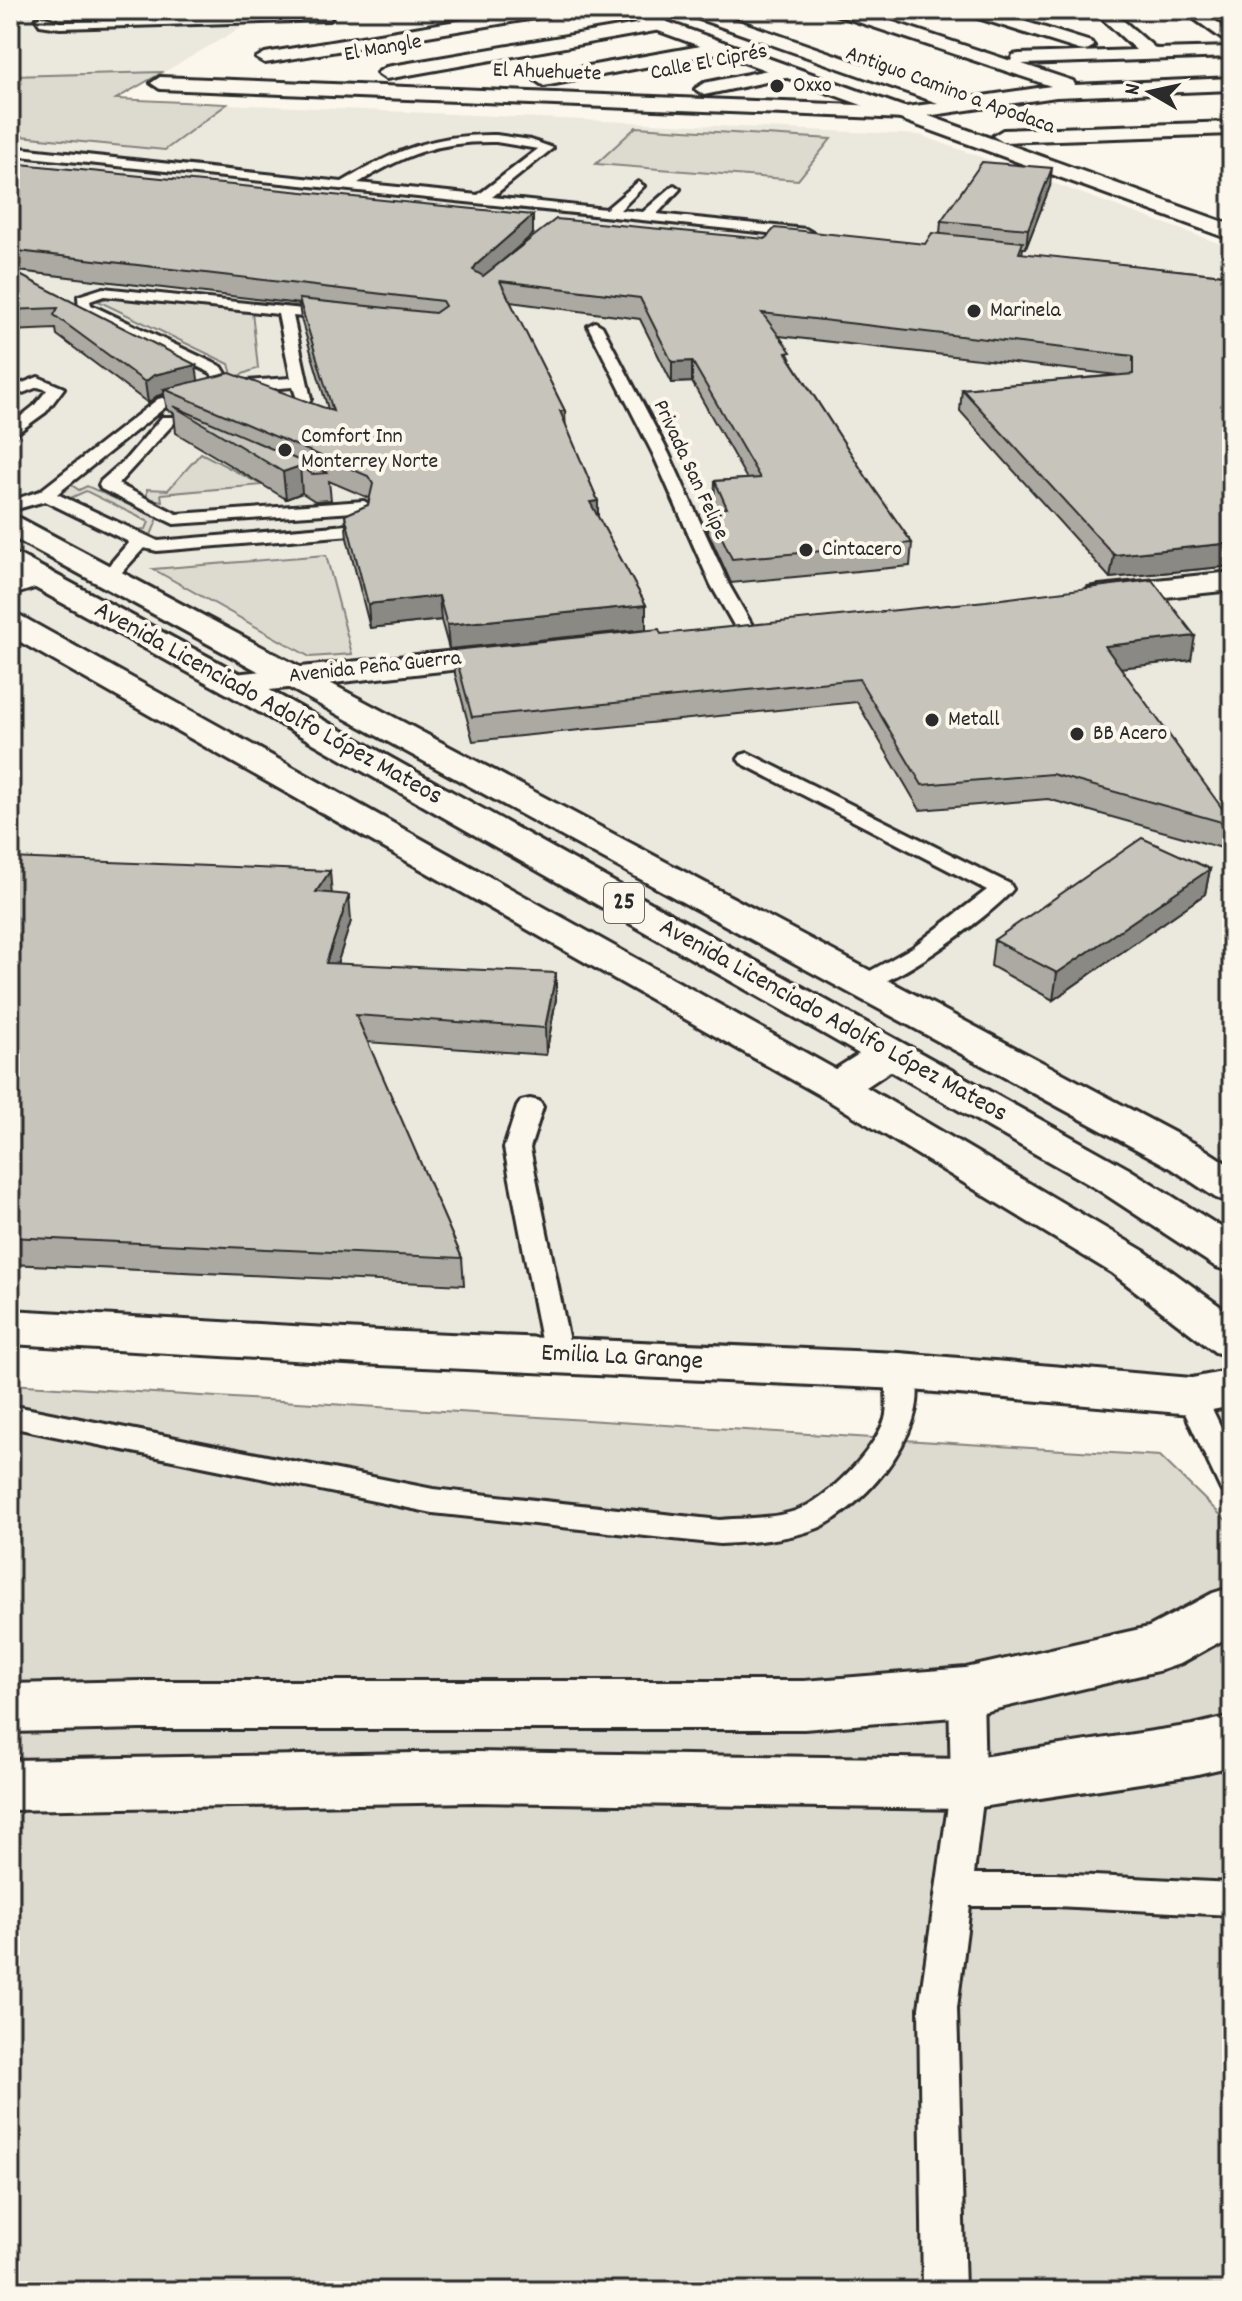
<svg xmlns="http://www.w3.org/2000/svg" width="1242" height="2301" viewBox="0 0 1242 2301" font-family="Dekko,sans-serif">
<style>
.built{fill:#ebe8de}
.green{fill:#dddad0;stroke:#84827e;stroke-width:2}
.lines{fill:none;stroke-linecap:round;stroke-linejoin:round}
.lane-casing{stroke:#2b2b2b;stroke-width:6}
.street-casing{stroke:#2b2b2b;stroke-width:6}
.secondary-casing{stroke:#2b2b2b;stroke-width:6}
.primary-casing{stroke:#2b2b2b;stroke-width:6}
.lane{fill:#fbf7ec;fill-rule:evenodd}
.street{fill:#fbf7ec;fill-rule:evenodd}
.secondary{fill:#fbf7ec;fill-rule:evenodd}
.primary{fill:#fbf7ec;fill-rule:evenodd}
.wall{fill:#aba9a2;stroke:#2b2b2b;stroke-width:2}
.shaded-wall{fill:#8b8984;stroke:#2b2b2b;stroke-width:2}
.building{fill:#c7c4bc;stroke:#2b2b2b;stroke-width:2}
.poi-dot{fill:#2b2b2b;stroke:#fbf7ec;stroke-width:3}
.labels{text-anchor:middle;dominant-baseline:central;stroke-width:8;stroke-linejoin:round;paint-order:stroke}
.far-street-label{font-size:22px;fill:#2b2b2b;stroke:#fbf7ec}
.far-poi-label{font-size:22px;fill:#2b2b2b;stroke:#fbf7ec;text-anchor:start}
.shield{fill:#fbf7ec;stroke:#696865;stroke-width:2}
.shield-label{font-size:24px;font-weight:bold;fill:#2b2b2b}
.street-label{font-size:26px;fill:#2b2b2b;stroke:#fbf7ec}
</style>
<rect width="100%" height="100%" fill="#fbf7ec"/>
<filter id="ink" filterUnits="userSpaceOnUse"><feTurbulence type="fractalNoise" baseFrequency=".0125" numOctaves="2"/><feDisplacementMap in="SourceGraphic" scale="16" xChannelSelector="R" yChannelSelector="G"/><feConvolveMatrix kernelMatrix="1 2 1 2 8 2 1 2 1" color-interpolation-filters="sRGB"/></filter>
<g filter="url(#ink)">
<path class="built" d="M10,10h255l-12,11 -136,78 803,36 312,113v1187l-24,-22 -1198,-71z"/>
<path class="green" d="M163,72l-47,27 111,5 -62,46 -155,-15v-59z
M636,127l195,12 -33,41 -202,-16z
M109,297l143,14 6,57 -25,10 -4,-14 -131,-63z
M201,453l61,32 -101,9 1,7 -15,-3v-9l21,1z
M70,484l9,6 8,-4 71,32 -9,22 -17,-10 14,-1 3,-7 -63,-31 -20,9 -10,-6z
M326,555l26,99 -42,3 -157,-88z
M10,1384l1150,72 72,70v765h-1222z"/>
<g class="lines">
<defs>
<path id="lane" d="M326,15l5,3 -1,2 -270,8 -20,-3 -4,-6 5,-3 19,6z
M496,135l35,5 22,8 -61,49 114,12 32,-27 6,4 -24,24 23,2 31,-27 6,4 -23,25 149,15 7,4 -7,4 -796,-82v-8l332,35c54,-32 91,-48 154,-47zM496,142l42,7 -60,46 -120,-12c48,-29 80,-42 138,-41z
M103,288l229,24 7,4 -7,4 -39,-4 18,83 -3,3h-10l-5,-15 -67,5 -58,13 -111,89 101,47 189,-16 6,-4 1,-9 -180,12 -73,-35 -2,-4 2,-4 25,-22 36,-42h12v6l-56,61 59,30 187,-13 8,5 -5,21 -16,8 -194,16 -13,-3 -31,34 -6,1 -9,-5 31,-36 -84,-41 -35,10v-10l30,-10 118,-92 59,-14 -6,-12 -132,-63 -1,-14zM104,296l174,18 13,64 -60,4 -9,-15 -131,-62 -1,-4z
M595,322l7,4 67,128 60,131 27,47 -2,4h-14l-29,-51 -58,-131 -65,-128z
M38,377l26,11 -18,24 -36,26v-13l24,-19 13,-16 -9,-3 -28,11v-10z
M748,753l262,131 3,5c-17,23 -131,107 -157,100l-4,-5 4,-5 57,-32 74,-57 -246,-127 -3,-4 3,-4z
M530,1099l9,2 4,6 -13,41 42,208 -4,7 -10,3 -10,-3 -4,-7 -40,-208 13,-41 4,-6z
M900,1361l10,3c32,54 -44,143 -92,164 -31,12 -65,14 -98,16l-287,-31 -423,-86v-22l423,84 287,31c24,-2 51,-1 75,-9 32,-11 79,-60 90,-92 5,-18 -4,-40 5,-55z
M1192,1385l10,3 30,62v44l-11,-4 -44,-94 5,-8z
M966,1678l12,4 5,10 2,92 -11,90h81l177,9v32l-177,-9h-85l-13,102 8,283h-42l-4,-283 32,-224 -2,-92 5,-10z"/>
<path id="street" d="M522,10h39l-8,5 -288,48 -9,-5 9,-5z
M683,10h24l255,89 89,-13 -217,-72 -2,-4h25l154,51 2,-6 6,-1 117,-4 -43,-40h18l45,39 76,-2v10l-210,7 51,17 2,4 157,-7v12l-176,7 -150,22 -746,-30 -9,-6 9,-6 746,30 32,-4 -253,-89z
M963,10h25l103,32 3,4 -9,5 -6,-1 -114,-36z
M1182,10h19l31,23v13z
M660,20l6,1 3,4 -3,4 -280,50 -9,-6 9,-6z
M723,42l9,5 -3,4 -185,35 -9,-6 9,-6z
M788,66l9,6 -2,4 -91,19 -9,-6 9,-6z
M1232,122v12l-229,8 -10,-6 10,-6z
M10,1310l370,21 520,22 292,25 40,-8v36l-40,8 -292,-25 -520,-24 -370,-21z
M1232,1587v48l-50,28 -20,7 -196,46 -162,13h-664l-130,3v-48l130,-3h664l162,-13 183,-41 64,-34z
M1232,1716v50l-39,9 -225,34 -494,-7 -464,8v-50l464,-8 494,7 225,-34z"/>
<path id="secondary" d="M610,10h24l598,215v15l-620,-226z
M39,568l11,3 4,6 -4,6 -40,13v-19z
M1232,572v18l-133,14 -11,-2 -4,-7 4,-7 11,-2z
M10,614l11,2 830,462 293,173 88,64v42l-17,-5 -103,-79 -291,-177 -811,-460z
M513,645l11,3 5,7 -5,7 -290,32 -12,-3 -4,-7 4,-7 12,-3z"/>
<path id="primary" d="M10,515l10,3 1183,630 29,19v36l-16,-5 -45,-30 -1161,-632z
M10,553l11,3 225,121 883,492 103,65v38l-16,-5 -119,-78 -207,-118c-23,15 -41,32 -69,25l-6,-9 6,-9 38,-24 -637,-363 -212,-117z"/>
</defs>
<use href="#lane" class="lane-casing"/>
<use href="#street" class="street-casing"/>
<use href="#secondary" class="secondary-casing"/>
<use href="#primary" class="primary-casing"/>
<use href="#lane" class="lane"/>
<use href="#street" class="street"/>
<use href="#secondary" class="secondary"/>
<use href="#primary" class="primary"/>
</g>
<path class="wall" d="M10,10h13l-6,17 -7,1z
M10,163l523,71 -29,26 261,-21 160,5 15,-10 1,-13 109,-35 -24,62h-3l-1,6 210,22v290l-122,12 -150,-167 2,-22 155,-14 -338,-39 12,24 79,123 42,60 -2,23 -179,17 -23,-51 1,-22 8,-1 -3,-6 1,-22 32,-2 -55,-97 -20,1 -32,-64 -130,-17 55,109v13l33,77v16l48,88v24l-197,20 -8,-29 -71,8 -23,-90 -2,-23 23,-10 1,-7 -40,-17 2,19 -16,1 -13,-8 -16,6 -110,-66 -2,-20 -7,-3 -3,-16 -7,2 -9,7 -91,-68 -1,-6 -46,2v-61l188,111 130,28 -27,-90 -2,-15 -289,-34z
M661,634l530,26 -71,7 112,158v10l-3,15 -181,-51 -128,11 -63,-108 -384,39 -18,-67 -1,-24z
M10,858l322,36 19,27 -14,43 219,35 -10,56 -179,-13 95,216 2,27 -454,-21z
M1210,869l-5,25 -152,106 -62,-34 3,-26z"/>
<path class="shaded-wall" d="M14,10h9l-6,17z
M1052,168l-2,18 -24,62 2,-19z
M533,215v19l-57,50 -3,-14 3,-5z
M692,361v21l-20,1v-21z
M196,365l3,21 -35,3v5l-7,2 -9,7 -3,-21 9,-7z
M1232,377v15l-9,-10z
M560,411h5l1,22z
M300,466l2,27 -16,6 -3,-27z
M598,501v23l-8,-22z
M1232,543v23l-122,12 4,-23z
M439,596l2,24 -71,8 -2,-24z
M646,605v24l-197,20 -2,-24z
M1195,636l-4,24 -90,10 4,-24z
M1210,869l-5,25 -152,106 4,-27z
M330,871l2,25 -16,-4z
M349,895l2,26 -22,68 -3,-26z
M556,973v26l-10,56 -1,-27z"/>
<path class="building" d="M982,162l70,6 -24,61 -87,-8z
M10,163l523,52 -57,50 -3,5 10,6 73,-57 209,20 10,-11 150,16 7,-11 91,9 -4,11 213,23v101l-9,5 5,7h4v154l-118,12 -152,-166 171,-15v-18l-371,-43 29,39 -5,1 84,130 42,60 -180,16 -23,-49 18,-2 -12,-27 45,-3 -68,-117 -20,1 -32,-64 -140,-17 65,130h-5l38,90 -8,1 56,103 -199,20 -8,-29 -71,8 -23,-89 23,-10 5,-21 -5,-8 -204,-87 66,-16 103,38 -34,-112 136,14 10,-7 -3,-5 -432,-51z
M10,270l186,95 -42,10 -9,7 -91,-67 4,-7 -48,2z
M173,406l155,67 -16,1 -12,-8 -17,6z
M1152,580l43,56 -90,10 127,176v3l-180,-51 -130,11 -63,-106 -387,38 -18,-67 205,-21 2,5 325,-33z
M1142,838l68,31 -153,104 -63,-33z
M10,858l320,13 -14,21 33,3 -23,68 230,10 -11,55 -189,-13 106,243 -452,-21z"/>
</g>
<g class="poi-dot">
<circle cx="777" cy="86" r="8"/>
<circle cx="974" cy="311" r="8"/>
<circle cx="285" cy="450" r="8"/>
<circle cx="806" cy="550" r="8"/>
<circle cx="932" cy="720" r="8"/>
<circle cx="1077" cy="734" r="8"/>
</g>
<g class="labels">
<g class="far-street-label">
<text transform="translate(383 49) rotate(-10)">El Mangle</text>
<text transform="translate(709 63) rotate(-11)">Calle El Ciprés</text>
<text transform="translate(547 73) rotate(2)">El Ahuehuete</text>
<text transform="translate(950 91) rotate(20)">Antiguo Camino a Apodaca</text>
<text transform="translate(690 470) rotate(65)">Privada San Felipe</text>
<text transform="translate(375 668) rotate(-6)">Avenida Peña Guerra</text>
</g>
<g class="far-poi-label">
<text x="793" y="86">Oxxo</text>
<text x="990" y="311">Marinela</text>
<text x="301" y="437">Comfort Inn<tspan x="301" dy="25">Monterrey Norte</tspan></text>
<text x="822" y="550">Cintacero</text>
<text x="948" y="720">Metall</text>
<text x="1093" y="734">BB Acero</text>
</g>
<rect class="shield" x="604" y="883" width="40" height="40" rx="6"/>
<g class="shield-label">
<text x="624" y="903">25</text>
</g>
<g class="street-label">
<text transform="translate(268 704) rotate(29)">Avenida Licenciado Adolfo López Mateos</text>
<text transform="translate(833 1021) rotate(29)">Avenida Licenciado Adolfo López Mateos</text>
<text transform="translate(622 1358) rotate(3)">Emilia La Grange</text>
</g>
</g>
<rect width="1242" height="2301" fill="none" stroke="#fbf7ec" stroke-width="40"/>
<rect x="20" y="20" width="1202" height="2261" fill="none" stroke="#2b2b2b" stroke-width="3" filter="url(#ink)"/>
<g transform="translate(1150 92) rotate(279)" stroke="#fbf7ec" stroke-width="6" paint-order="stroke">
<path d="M0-6L14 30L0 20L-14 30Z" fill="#2b2b2b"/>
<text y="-12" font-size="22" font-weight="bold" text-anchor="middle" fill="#2b2b2b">N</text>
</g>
</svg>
